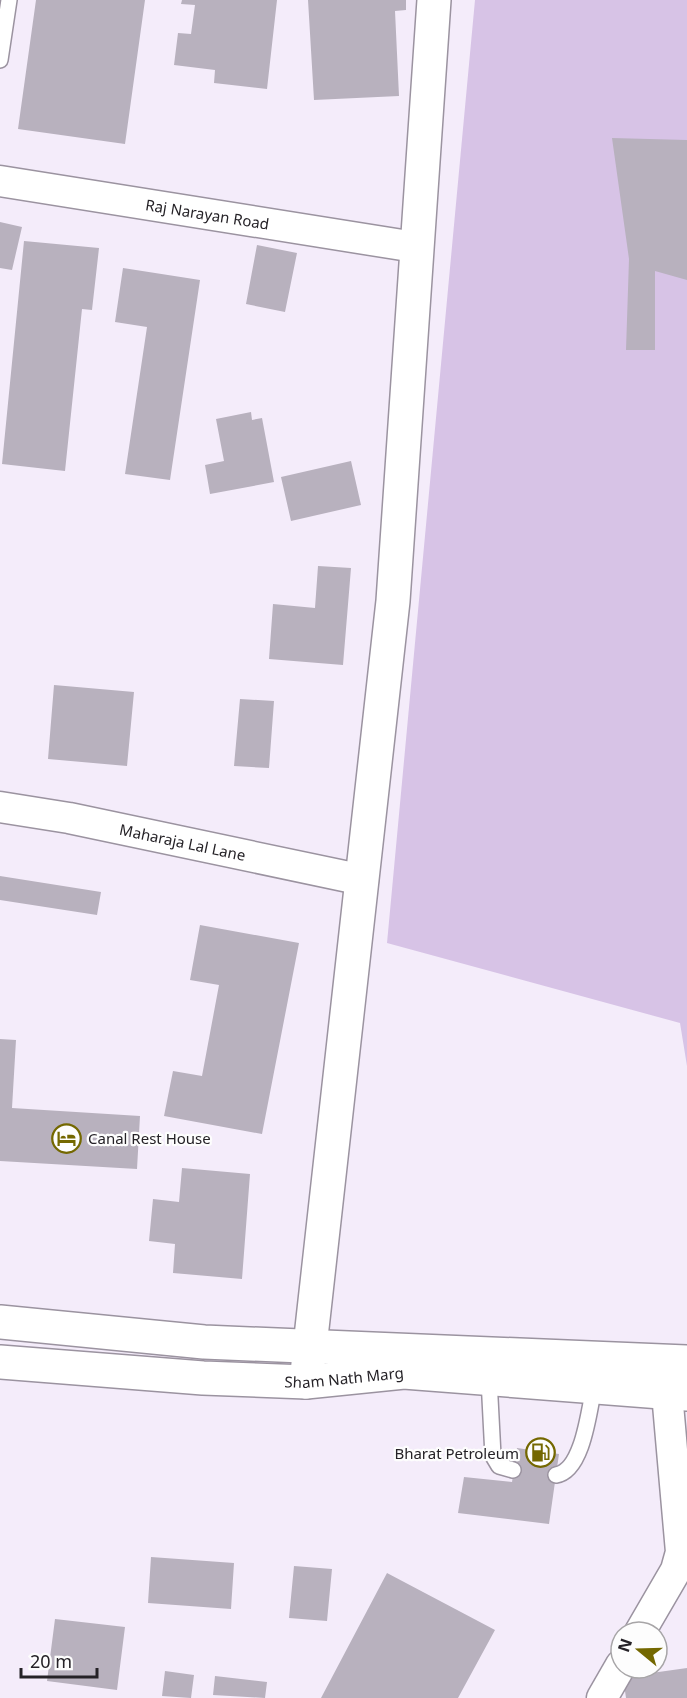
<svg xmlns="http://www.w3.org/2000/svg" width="687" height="1698" viewBox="0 0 687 1698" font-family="'Noto Sans',sans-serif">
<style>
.green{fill:#d7c3e6}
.building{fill:#b8b1be}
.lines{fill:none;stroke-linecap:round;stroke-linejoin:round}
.lane-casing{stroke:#9b93a0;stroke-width:18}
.street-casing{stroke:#9b93a0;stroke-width:33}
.secondary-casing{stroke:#9b93a0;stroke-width:36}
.lane{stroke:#fff;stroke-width:15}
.street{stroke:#fff;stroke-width:30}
.secondary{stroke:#fff;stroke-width:33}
.labels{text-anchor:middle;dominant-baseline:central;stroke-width:4.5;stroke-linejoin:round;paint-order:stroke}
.street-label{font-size:15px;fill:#252227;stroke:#fdfdfd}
.poi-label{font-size:15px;fill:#252227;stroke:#fdfdfd;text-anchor:start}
</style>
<rect width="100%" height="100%" fill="#f4ecfa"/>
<path class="green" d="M475,0h212v1066l-7,-43 -293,-80z"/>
<path class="building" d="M36,0h109l-20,144 -107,-15z
M182,0h95l-10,89 -53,-6 1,-13 -41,-5 4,-32 13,1 4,-29 -14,-1z
M308,0h98v10l-11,1 4,85 -85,4z
M612,138l75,2v140l-32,-9v79h-29l3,-91z
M0,222l22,5 -10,43 -12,-2z
M24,241l75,7 -7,62 -10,-1 -17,162 -63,-7z
M257,245l40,8 -12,59 -39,-8z
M123,268l77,12 -30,200 -45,-6 22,-147 -32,-5z
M251,412l1,8 10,-2 12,64 -64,12 -5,-29 19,-4 -8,-42z
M351,461l10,44 -70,16 -10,-44z
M318,566l33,2 -8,97 -74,-6 4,-55 42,4z
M54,685l80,7 -7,74 -79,-7z
M240,699l34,2 -5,67 -35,-2z
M0,876l101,16 -4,23 -97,-15z
M200,925l99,18 -37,191 -98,-18 9,-45 29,5 17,-91 -29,-5z
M0,1039l16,1 -4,68 128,8 -3,53 -137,-8z
M182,1168l68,6 -8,105 -69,-6 2,-29 -26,-3 4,-42 26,3z
M517,1448l42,6 -10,70 -91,-11 6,-36 48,5z
M151,1557l83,6 -3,46 -83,-6z
M294,1566l38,3 -5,52 -38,-3z
M387,1573l108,57 -37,68h-137z
M55,1619l70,8 -8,63 -70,-9z
M687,1668v30h-61l-3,-21z
M165,1671l29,4 -3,23 -29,-2z
M215,1676l52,6 -2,16 -52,-3z"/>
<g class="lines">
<defs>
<path id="lane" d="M0,60l9,-60
M489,1379l4,77 6,10 14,4
M556,1475c27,-4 33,-65 38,-88"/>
<g id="street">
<path id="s1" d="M0,181l415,66"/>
<path id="s2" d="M0,807l69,11 294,62"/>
<path d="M640,1632l36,-62 5,-18 -14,-159"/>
<path d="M602,1698l19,-33"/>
</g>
<g id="secondary">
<path d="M0,1322l204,20 483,20"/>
<path id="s3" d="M0,1362l203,16 103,4 98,-10 283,22"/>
<path d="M306,1382l87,-781 41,-601"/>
</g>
</defs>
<use href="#lane" class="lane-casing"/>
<use href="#street" class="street-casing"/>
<use href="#secondary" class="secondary-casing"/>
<use href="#lane" class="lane"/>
<use href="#street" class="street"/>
<use href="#secondary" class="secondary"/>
</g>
<defs>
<symbol id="hotel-ring" viewBox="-11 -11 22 22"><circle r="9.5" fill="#fdfdfd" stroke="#746800" stroke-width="1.5"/><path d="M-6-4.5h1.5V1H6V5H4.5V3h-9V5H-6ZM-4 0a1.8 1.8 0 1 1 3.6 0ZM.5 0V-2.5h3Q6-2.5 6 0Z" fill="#746800"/></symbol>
<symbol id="fuel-ring" viewBox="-11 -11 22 22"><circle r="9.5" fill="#fdfdfd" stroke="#746800" stroke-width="1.5"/><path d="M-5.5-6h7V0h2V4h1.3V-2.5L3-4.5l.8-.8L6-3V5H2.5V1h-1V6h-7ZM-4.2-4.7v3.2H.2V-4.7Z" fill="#746800"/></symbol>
</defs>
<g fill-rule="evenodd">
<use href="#hotel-ring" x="50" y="1122" width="33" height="33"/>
<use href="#fuel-ring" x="524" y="1436" width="33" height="33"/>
</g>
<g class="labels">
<g class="street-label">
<text stroke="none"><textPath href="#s1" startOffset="210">Raj Narayan Road</textPath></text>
<text stroke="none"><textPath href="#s2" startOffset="186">Maharaja Lal Lane</textPath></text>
<text stroke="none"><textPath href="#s3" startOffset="345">Sham Nath Marg</textPath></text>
</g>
<g class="poi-label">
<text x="88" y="1138">Canal Rest House</text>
<text x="519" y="1453" text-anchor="end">Bharat Petroleum</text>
</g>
</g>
<g transform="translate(639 1650) rotate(289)"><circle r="28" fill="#fdfdfd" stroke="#a7a5a7" stroke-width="1.5"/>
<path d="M0-4.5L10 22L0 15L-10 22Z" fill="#746800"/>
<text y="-9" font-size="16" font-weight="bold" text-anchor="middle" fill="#252227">N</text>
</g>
<path d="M21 1668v9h76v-9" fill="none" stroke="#252227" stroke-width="3"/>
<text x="30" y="1668" font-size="18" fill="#252227" stroke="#fdfdfd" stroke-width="4.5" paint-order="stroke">20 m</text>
</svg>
